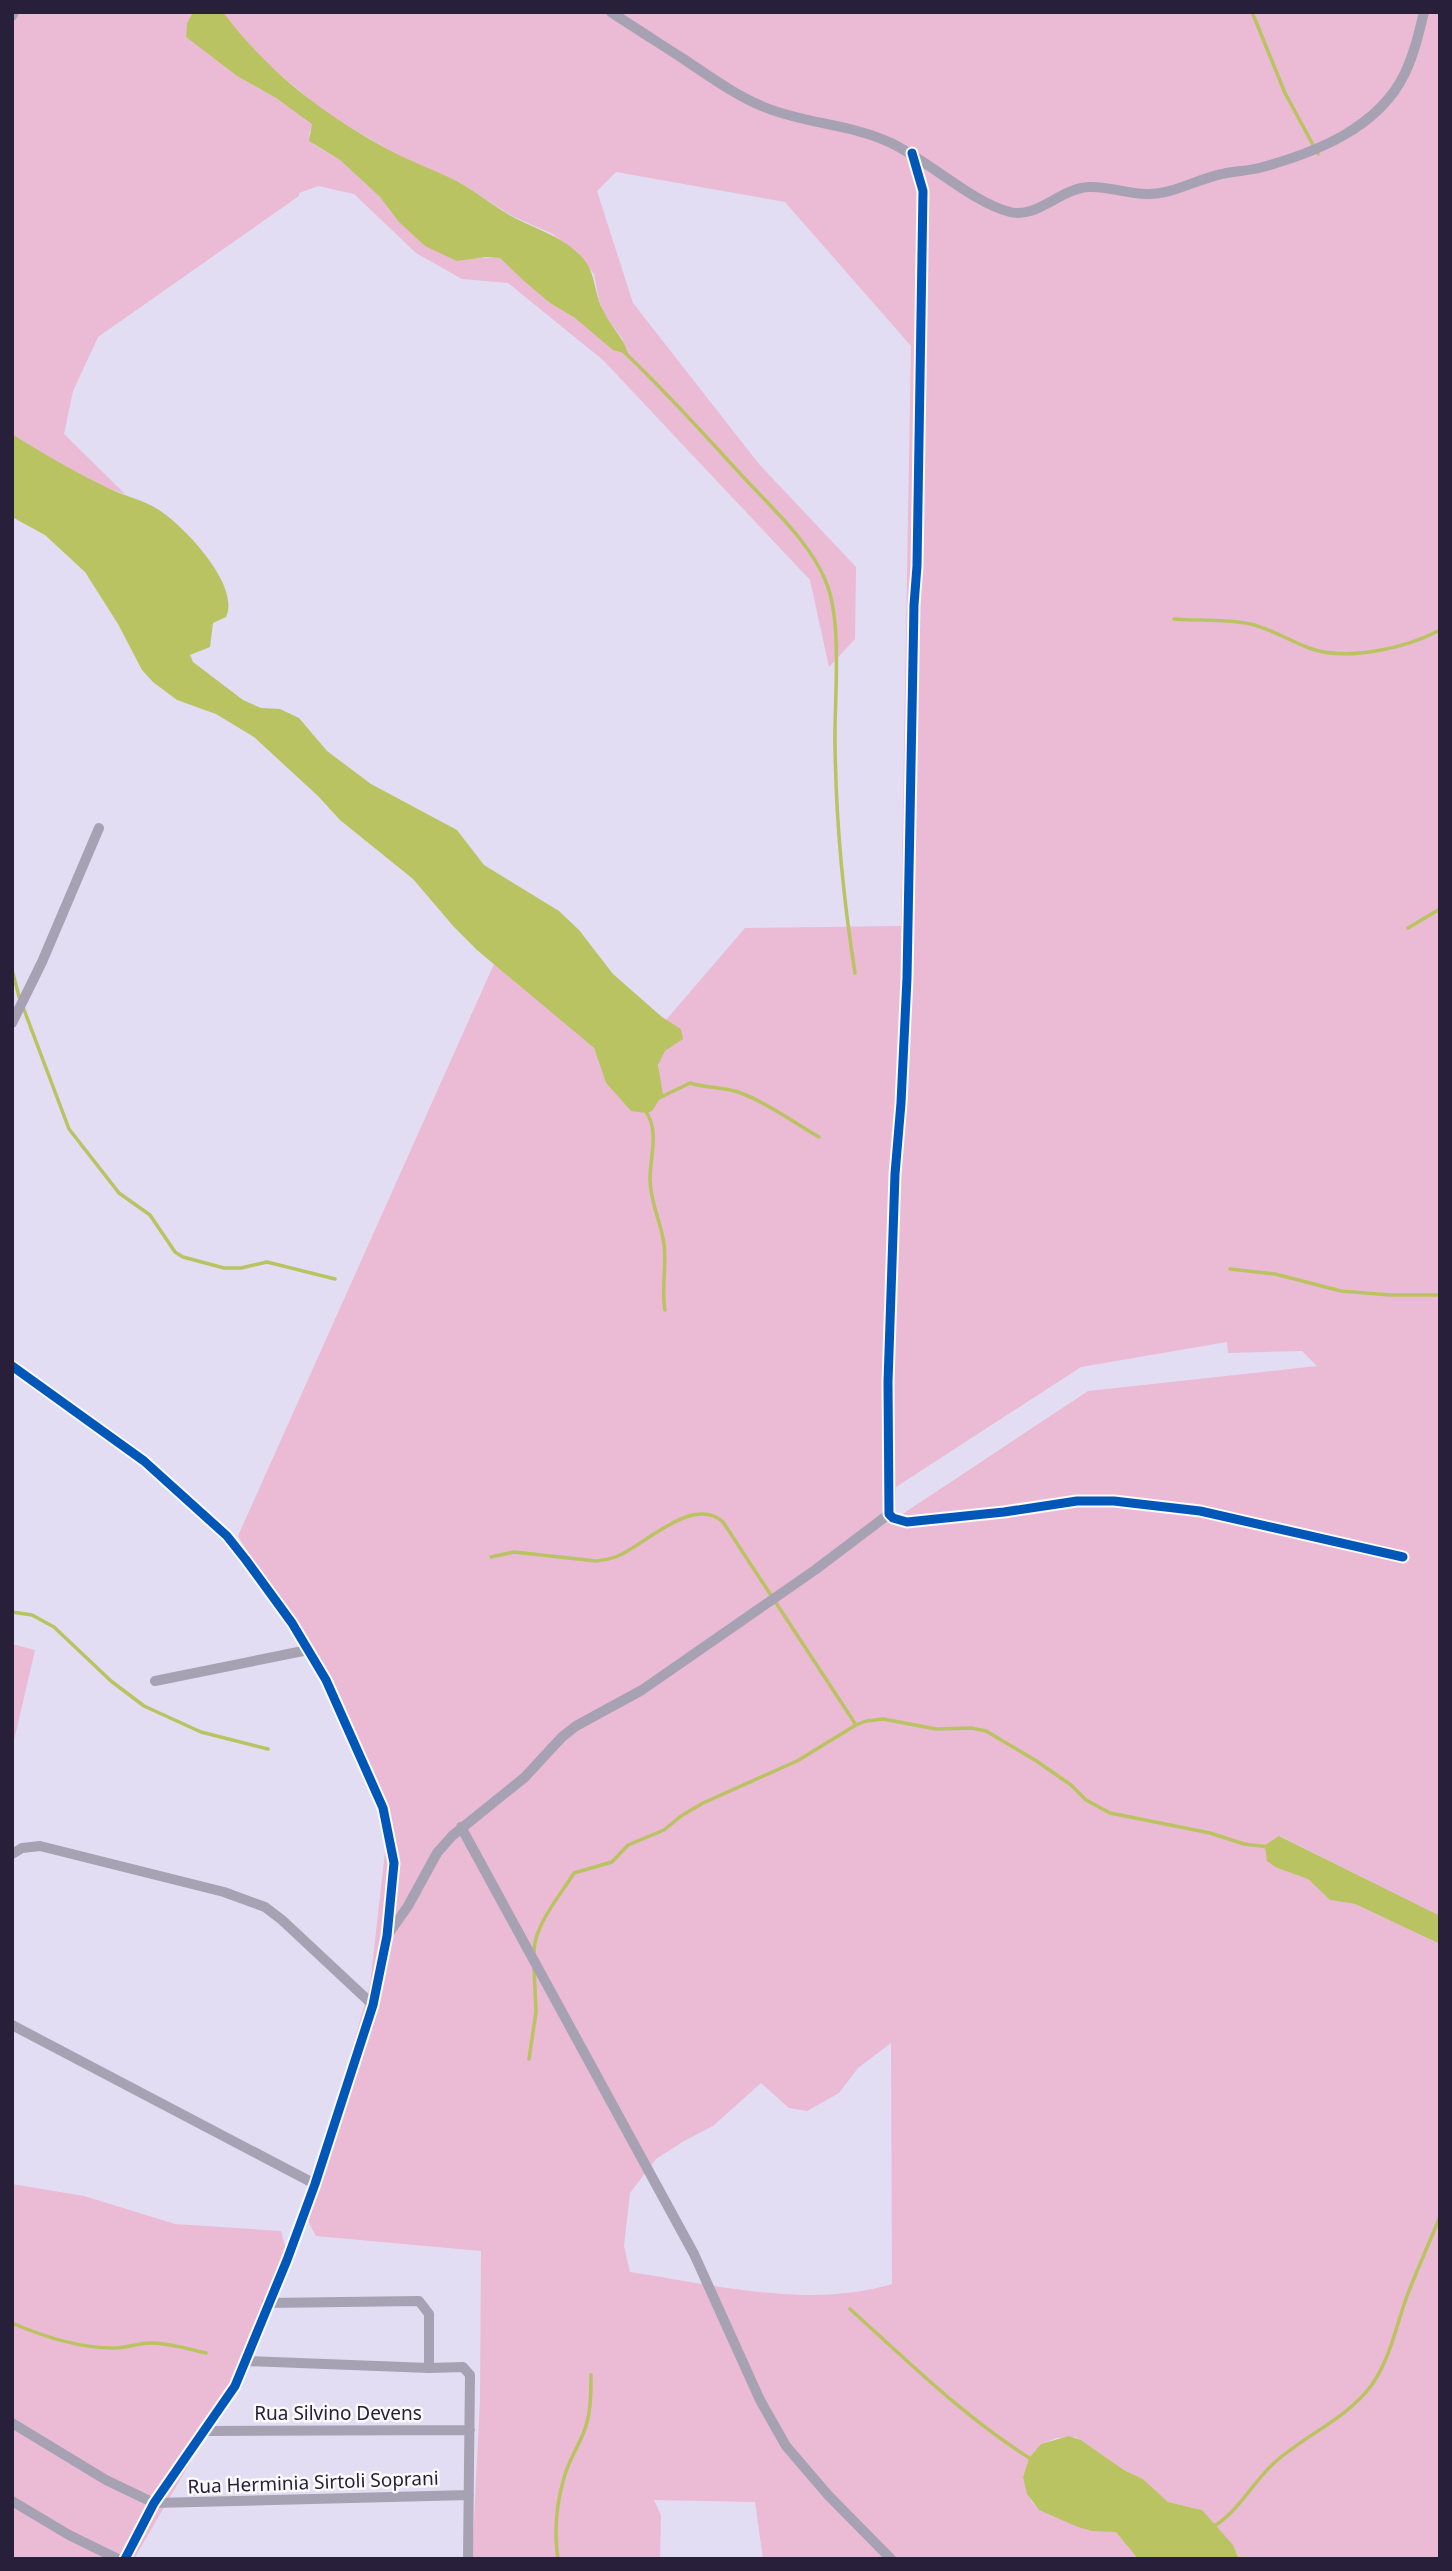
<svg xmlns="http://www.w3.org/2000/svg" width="1452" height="2571" viewBox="0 0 1452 2571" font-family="'Noto Sans',sans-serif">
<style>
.green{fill:#ebbad5;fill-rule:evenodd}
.water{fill:#b9c361}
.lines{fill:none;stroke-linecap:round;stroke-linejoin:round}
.stream{stroke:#b9c361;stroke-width:3.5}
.minor{stroke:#a6a2b3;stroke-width:10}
.cycleway-casing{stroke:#fbfbfb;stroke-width:13}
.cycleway{stroke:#0057b8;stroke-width:9}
.labels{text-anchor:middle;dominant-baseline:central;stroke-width:5;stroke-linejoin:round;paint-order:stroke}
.street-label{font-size:19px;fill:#28203a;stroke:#fbfbfb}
</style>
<rect width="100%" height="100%" fill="#e2ddf3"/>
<path class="green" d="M12,12h181l-6,11 -1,14 51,39 39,22 37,26 -4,10 4,10 27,16 40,37 18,24 77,37h25l50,45 25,15 49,23 -19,-26 -6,-15 -5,-26 -15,-19 -26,-21 -41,-18 -50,-32 -64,-29 -71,-41 -63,-53 -19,-19 -22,-30h1217v1905l-160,-81 -15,9 12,23 31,11 22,21 25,4 85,40v615h-201l-2,-6 -35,-43 -34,-8 -25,-23 -19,-9 -43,-30 -6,-3 -18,1 -16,6 -12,14 -6,19 8,24 8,9 46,19 31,3 22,27h-375l-8,-57 -101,-2 7,15 -1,44h-188l8,-159 1,-149 -165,-15c-7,-12 -14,-25 -6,-38l60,-213 19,-168 -43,-101 -108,-180 256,-572 100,84 12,35 25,28 32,-17c-5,-25 -12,-39 16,-52l2,-13 -15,-9 79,-92 156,-2 10,-580 -126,-144 -169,-30 -19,19 36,112 126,161 97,103 -1,72 -26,28 -19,-87 -207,-220 -95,-77 -46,-4 -46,-26 -62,-59 -36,-8 -19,7v3l-201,141 -25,54 -9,43 61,60c-40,-12 -77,-38 -113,-60zM1227,1342l1,11 74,-2 15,15 -229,25 -193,128 1,-32 185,-120zM891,2043l1,241c-84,25 -177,1 -262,-12l-6,-26 6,-53 26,-34 28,-18 29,-15 48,-43 28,25 18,3 32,-18 19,-25z
M12,1644l23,6 -23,99z
M12,2184l72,12 91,28 106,7 8,31 -46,122 -48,70 -61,105h-122z"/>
<path class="water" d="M193,12h30c46,62 107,108 176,143 21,10 43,18 63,29 17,10 32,22 49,32 26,14 47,18 69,39 16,16 13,34 22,53 7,17 21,28 26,46l-15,-4 -38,-32 -25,-15 -26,-22 -24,-23 -14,-1 -29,4 -32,-15 -27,-25 -18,-24 -40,-37 -31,-19 3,-17 -36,-26 -39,-22 -51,-39 1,-14z
M12,434c32,20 64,39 98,55 17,8 34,11 49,21 26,17 82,76 67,107l-13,6 -3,24 -20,8 3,7 50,38 18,8 19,1 19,9 28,33 44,33 86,46 27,35 75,46 20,19 34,44 49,43 19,12 2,10 -18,12 -7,14 5,29 -11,17 -6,2 -15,-2 -25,-28 -12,-35 -117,-98 -23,-23 -41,-48 -73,-59 -22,-24 -64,-59 -38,-23 -39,-14 -24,-18 -11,-12 -24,-46 -33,-52 -40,-37 -33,-18z
M1279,1836l159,79 2,29 -85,-40 -25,-4 -22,-21 -31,-11 -10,-7 -2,-16z
M1069,2436l12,4 43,30 19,9 25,23 34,8 31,35 6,14h-101l-22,-27 -24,-1 -14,-4 -39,-17 -12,-16 -4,-17 6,-19 12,-14z"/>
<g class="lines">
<path class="stream" d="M1252,12l33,81 33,61
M623,351c44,41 84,87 125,131 27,29 63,62 78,100 17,40 8,119 9,163 1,77 8,152 20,228
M1174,619c25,2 52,0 76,5 20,4 40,17 59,24 37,14 98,0 131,-18
M1408,928l32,-19
M12,970l8,30
M23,1007l46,122 50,64 31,22 25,37 8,5 41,11h17l26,-6 68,17
M659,1098l31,-15c16,5 32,4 48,9 28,10 55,30 81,45
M645,1110c15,21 5,46 5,69 0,23 11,43 14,65 3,22 -3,44 1,66
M1230,1269l45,5 66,17 49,4h50
M491,1557l23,-5 82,9c8,-1 15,-2 22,-5 28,-12 75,-61 105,-34l133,203
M12,1612l20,3 22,12 57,54 33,25 57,26 67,17
M534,1952c0,-27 26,-56 40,-79l38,-11 16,-17 36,-15 17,-14 22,-13 94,-42 59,-36 10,-4 17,-2 53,10 35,-1 15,3 49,29 36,25 15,15 24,13 100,20 34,11 25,3
M529,2059l7,-47 -2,-45
M850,2309c59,53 114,108 181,150
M12,2323c30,13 68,25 101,25 13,0 26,-5 38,-5 19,0 37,6 55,10
M1211,2528c27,-15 41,-45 63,-65 31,-28 72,-44 97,-77 19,-26 25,-60 36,-90 10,-26 22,-53 33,-79
M558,2559c-4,-27 -2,-54 6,-81 4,-16 13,-29 19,-44 8,-19 8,-39 8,-59"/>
<path class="minor" d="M611,12c24,16 48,31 71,46 27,18 53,37 82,49 41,17 87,17 127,36 38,18 82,60 119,69 27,7 51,-24 79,-25 19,-1 38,7 57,7 26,1 51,-15 76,-20 12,-3 25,-3 37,-6 56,-15 120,-40 146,-95 9,-19 14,-40 19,-61
M12,16l2,-4
M912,153l11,38 -6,375 -3,39 -7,373 -6,125 -6,71 -7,208 1,132 4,4 14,4 97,-10 73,-11h37l86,10 203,46
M12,1023l30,-61 57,-134
M12,1366l132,95 83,75 19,24 46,63 34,57 57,128 11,55 -7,73 -14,69 -58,179 -28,76 -52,126 -81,117 -29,56
M155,1681l153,-31
M461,1827l233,427 66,146 26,46 42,49 63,64
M12,1854l10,-6 18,-2 184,46 41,15 17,13 91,85
M387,1936l21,-30 29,-53 15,-17 73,-59 37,-40 14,-11 66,-36 173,-120 74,-56
M12,2025l303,159
M267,2303l152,-2 10,13v54
M246,2361l183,7 34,-1 7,8 -2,184
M12,2423l94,57 48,23 315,-8
M206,2431l264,-1
M12,2501l57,34 49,24"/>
<defs>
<path id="cycleway" d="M912,153l11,38 -6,375 -3,39 -7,373 -6,125 -6,71 -7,208 1,132 4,4 14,4 97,-10 73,-11h37l86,10 203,46
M12,1366l132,95 83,75 19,24 46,63 34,57 57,128 11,55 -7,73 -14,69 -58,179 -28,76 -52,126 -81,117 -29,56"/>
</defs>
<use href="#cycleway" class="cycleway-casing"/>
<use href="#cycleway" class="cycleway"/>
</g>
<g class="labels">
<g class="street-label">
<text x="338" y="2413">Rua Silvino Devens</text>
<text transform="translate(313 2482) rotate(-2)">Rua Herminia Sirtoli Soprani</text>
</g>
</g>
<rect width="1452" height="2571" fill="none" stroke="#28203a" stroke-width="28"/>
</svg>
